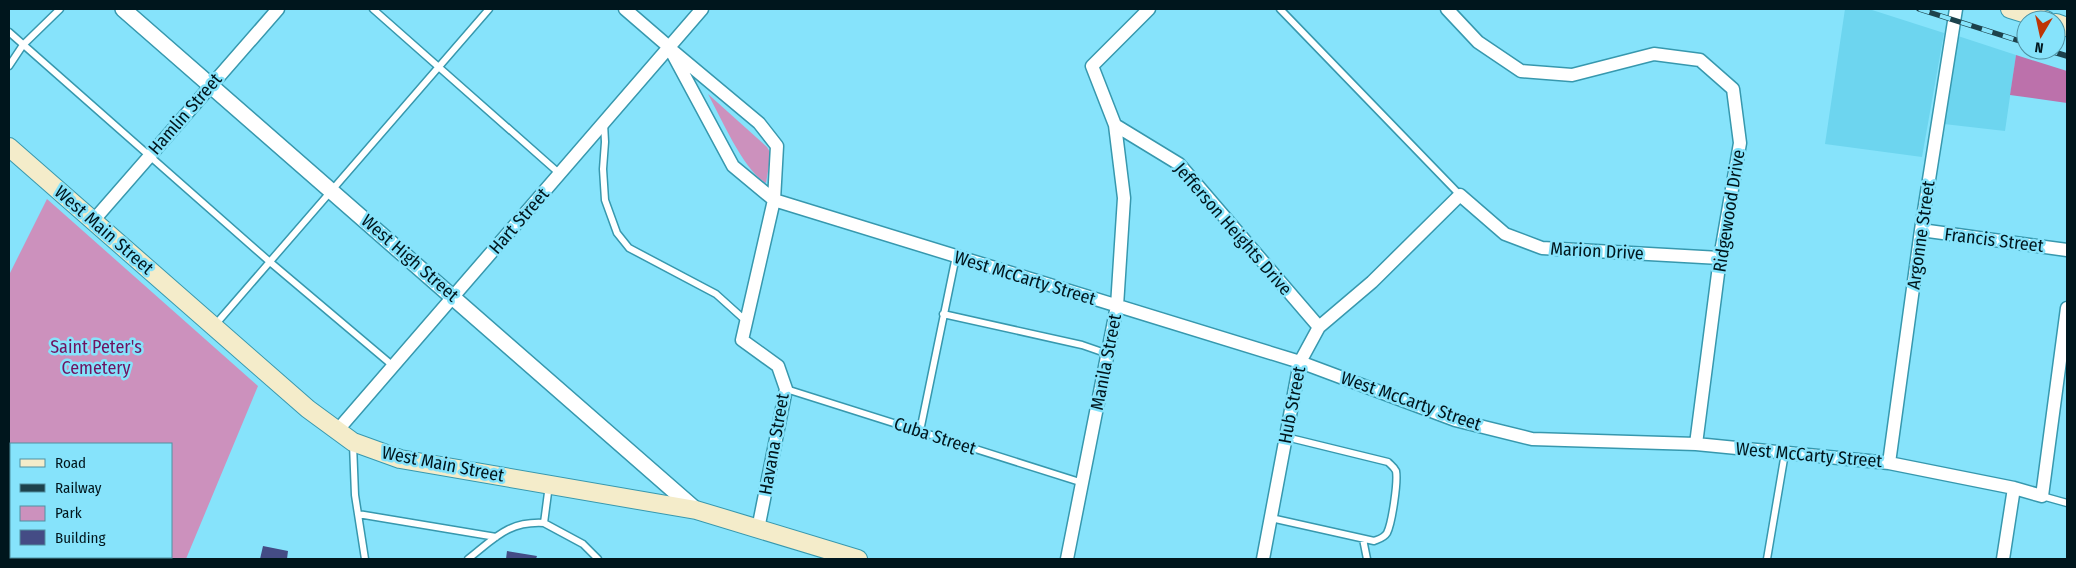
<svg xmlns="http://www.w3.org/2000/svg" width="2076" height="568" viewBox="0 0 2076 568" font-family="'Fira Sans Condensed',sans-serif">
<style>
.built{fill:#6dd5ef}
.green{fill:#cc91bd;fill-rule:evenodd}
.forest{fill:#bc71ab}
.building{fill:#444c85}
.lines{fill:none;stroke-linecap:round;stroke-linejoin:round}
.service-casing{stroke:#3798ae;stroke-width:9}
.minor-casing{stroke:#3798ae;stroke-width:15}
.tertiary-casing{stroke:#3798ae;stroke-width:18}
.secondary-casing{stroke:#3798ae;stroke-width:20}
.service{stroke:#fff;stroke-width:6}
.minor{stroke:#fff;stroke-width:12}
.tertiary{stroke:#fff;stroke-width:15}
.secondary{stroke:#f4ecca;stroke-width:18}
.rail-casing{stroke:#1d424c;stroke-width:5.5}
.rail{stroke:#86e3fb;stroke-width:4;stroke-dasharray:11;stroke-linecap:butt}
.labels{text-anchor:middle;dominant-baseline:central;stroke-width:5;stroke-linejoin:round;paint-order:stroke}
.street-label{font-size:18px;fill:#00161d;stroke:#86e3fb}
.park-label{font-size:18px;fill:#6f1360;stroke:#86e3fb}
</style>
<rect width="100%" height="100%" fill="#86e3fb"/>
<path class="built" d="M1845,9h24l75,24 -22,124 -97,-13z
M1958,36l58,19 -11,76 -61,-7z"/>
<path class="green" d="M708,94l59,53 4,7 -5,29c-22,-12 -45,-65 -58,-89z
M47,199l211,187 -72,173h-177v-284zM11,444h160v113h-160z"/>
<path class="forest" d="M2016,55l51,16v32l-57,-8z"/>
<path class="building" d="M263,546l25,5 -1,8h-27z
M507,551l30,5 -1,3h-30z"/>
<g class="lines">
<defs>
<path id="service" d="M373,9l187,165
M1280,9l180,186
M9,32l261,230 122,103
M9,66l14,-21 37,-36
M604,123l1,19 -2,27 2,31 12,33 12,15 87,46 30,27
M943,314l139,31 26,9
M215,325l274,-316
M786,389l297,94
M920,431l36,-175
M353,444l2,51 10,64
M2042,496l25,7
M358,514l138,23
M1271,518l103,23c5,-2 10,-3 13,-8 5,-10 11,-51 9,-62 -2,-4 -5,-6 -8,-9l-102,-25
M544,523l39,21 15,15
M1363,539l4,20
M468,559c27,-21 40,-38 76,-36l5,-38
M1767,559l18,-106"/>
<path id="minor" d="M625,9l44,38 64,119 41,34 526,162 155,58 77,19 164,5 193,19 125,25 28,8 25,-188
M1447,9l31,33 43,29 51,4 82,-21 46,6 33,29 7,54 -20,115 -24,186
M674,52l85,71 18,23 -3,54 -32,140 36,26 8,23 -28,140
M1115,125l64,39 140,163
M93,221l185,-212
M1921,230l146,20
M336,432l366,-423
M1889,463l32,-233 35,-221
M1067,559l50,-253 7,-108 -9,-73 -23,-59 57,-57
M1263,559l37,-197 19,-35 53,-45 88,-87 45,39 37,14 178,10
M2003,559l11,-71"/>
<path id="tertiary" d="M123,9l573,501"/>
<path id="secondary" d="M2010,9l36,11
M2056,23l11,4
M9,147l299,262 45,33 47,17 296,51 162,49"/>
</defs>
<use href="#service" class="service-casing"/>
<use href="#minor" class="minor-casing"/>
<use href="#tertiary" class="tertiary-casing"/>
<use href="#secondary" class="secondary-casing"/>
<use href="#service" class="service"/>
<use href="#minor" class="minor"/>
<use href="#tertiary" class="tertiary"/>
<use href="#secondary" class="secondary"/>
<defs>
<path id="rail" d="M1919,9l107,34
M2047,50l20,6"/>
</defs>
<use href="#rail" class="rail-casing"/>
<use href="#rail" class="rail"/>
</g>
<g class="labels">
<g class="street-label">
<text transform="translate(185 114) rotate(-49)">Hamlin Street</text>
<text transform="translate(1729 211) rotate(-81)">Ridgewood Drive</text>
<text transform="translate(519 221) rotate(-49)">Hart Street</text>
<text transform="translate(1233 229) rotate(49)">Jefferson Heights Drive</text>
<text transform="translate(104 230) rotate(41)">West Main Street</text>
<text transform="translate(1921 235) rotate(-82)">Argonne Street</text>
<text transform="translate(1994 240) rotate(7)">Francis Street</text>
<text transform="translate(1597 251) rotate(3)">Marion Drive</text>
<text transform="translate(410 258) rotate(41)">West High Street</text>
<text transform="translate(1025 278) rotate(17)">West McCarty Street</text>
<text transform="translate(1106 362) rotate(-79)">Manila Street</text>
<text transform="translate(1411 401) rotate(19)">West McCarty Street</text>
<text transform="translate(1292 405) rotate(-79)">Hub Street</text>
<text transform="translate(935 436) rotate(18)">Cuba Street</text>
<text transform="translate(774 444) rotate(-80)">Havana Street</text>
<text transform="translate(1809 455) rotate(5)">West McCarty Street</text>
<text transform="translate(443 464) rotate(11)">West Main Street</text>
</g>
<g class="park-label">
<text x="96" y="347">Saint Peter's<tspan x="96" dy="21">Cemetery</tspan></text>
</g>
</g>
<rect width="2076" height="568" fill="none" stroke="#00161d" stroke-width="20"/>
<rect x="10" y="443" width="162" height="115" fill="#86e3fb" stroke="#5091a2"/>
<rect x="20" y="459" width="25" height="8" fill="#f4ecca" stroke="#5091a2"/>
<text x="55" y="468" font-size="15" fill="#00161d">Road</text>
<rect x="20" y="484" width="25" height="8" fill="#1d424c" stroke="#5091a2"/>
<text x="55" y="493" font-size="15" fill="#00161d">Railway</text>
<rect x="20" y="506" width="25" height="15" fill="#cc91bd" stroke="#5091a2"/>
<text x="55" y="518" font-size="15" fill="#00161d">Park</text>
<rect x="20" y="530" width="25" height="15" fill="#444c85" stroke="#5091a2"/>
<text x="55" y="543" font-size="15" fill="#00161d">Building</text>
<g transform="translate(2041 35) rotate(189)"><circle r="24" fill="#86e3fb" stroke="#5091a2"/>
<path d="M0-4L9 19L0 12L-9 19Z" fill="#be3505"/>
<text y="-8" font-size="14" font-weight="bold" text-anchor="middle" fill="#00161d">N</text>
</g>
</svg>
